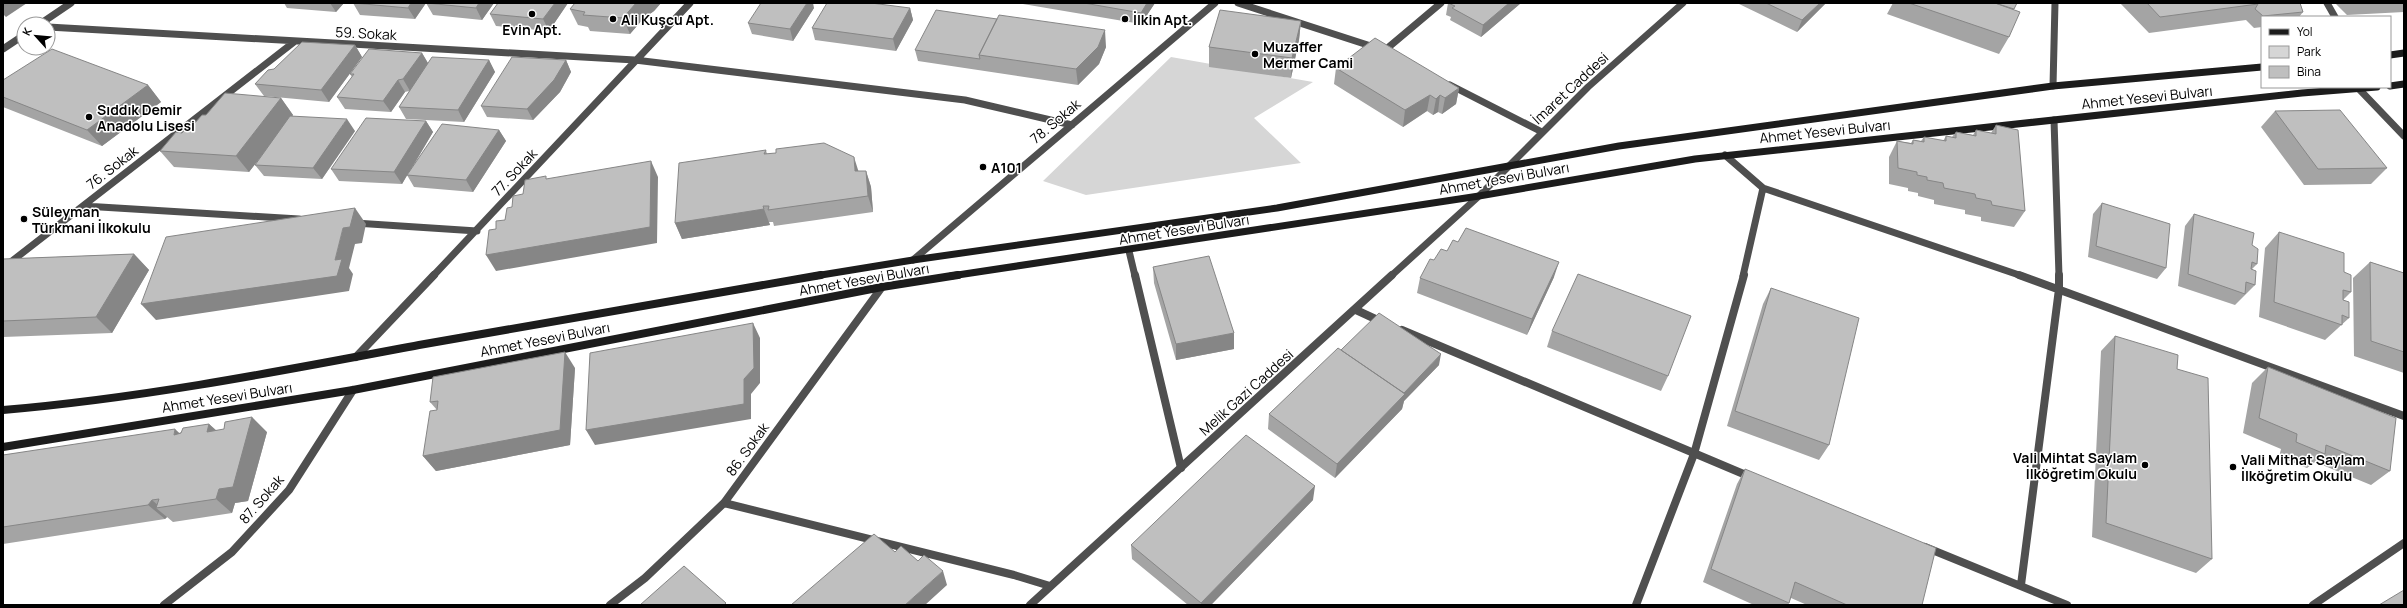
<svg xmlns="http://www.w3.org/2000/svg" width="2407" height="608" viewBox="0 0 2407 608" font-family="Manrope,sans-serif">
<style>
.green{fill:#d6d6d6}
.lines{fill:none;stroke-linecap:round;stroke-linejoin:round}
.pedestrian-far1{stroke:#4f4f4f;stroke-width:7}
.pedestrian{stroke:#4f4f4f;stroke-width:8}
.minor-far1{stroke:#4f4f4f;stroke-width:7}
.minor{stroke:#4f4f4f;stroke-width:8}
.tertiary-far1{stroke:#4f4f4f;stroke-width:7}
.tertiary{stroke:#4f4f4f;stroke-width:8}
.secondary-far1{stroke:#1c1c1c;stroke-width:7}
.secondary{stroke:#1c1c1c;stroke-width:8}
.wall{fill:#a4a4a4}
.shaded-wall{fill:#868686}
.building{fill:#bfbfbf;stroke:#868686}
.poi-dot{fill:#000;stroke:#fff;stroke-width:1.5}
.labels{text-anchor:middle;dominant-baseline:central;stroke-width:3;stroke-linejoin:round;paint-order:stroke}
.poi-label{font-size:14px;font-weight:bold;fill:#000;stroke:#fff;text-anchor:start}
.street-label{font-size:14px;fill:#000;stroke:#fff}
</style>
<rect width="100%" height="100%" fill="#fff"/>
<path class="green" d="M1171,57l142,25 -59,36 47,45 -215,32 -43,-14z"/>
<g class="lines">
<path class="pedestrian-far1" d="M1129,251l6,25"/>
<path class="pedestrian" d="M1135,275l46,193"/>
<path class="minor-far1" d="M1238,3l139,45
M2327,3l8,14
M40,24l31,-21
M48,27l587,33 330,40 107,25
M3,49l21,-14
M1384,51l57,-48
M1450,85l92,47
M2053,86l2,-83
M2359,89l45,47
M2054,120l5,156
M1725,155l38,33 259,88
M84,206l215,13
M355,223l122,8
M913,260l302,-257
M3,268l291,-226
M433,276l257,-273
M1743,276l20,-88"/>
<path class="minor" d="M2019,275l385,141
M1356,310l26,12
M1402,330l351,148
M356,357l78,-82
M724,503l290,72 36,11
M1925,547l142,58
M2021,585l38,-296v-14
M164,605l68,-53 57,-62 64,-100
M610,605l35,-27 79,-75 158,-216
M1636,605l58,-151 50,-179
M2313,605l91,-62"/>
<path class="tertiary-far1" d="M1391,276l88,-80 109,-109 95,-84"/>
<path class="tertiary" d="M1030,605l362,-330"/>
<path class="secondary-far1" d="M2390,55l14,-2
M2390,86l14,-2
M815,276l98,-16 364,-52 342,-62 434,-60 209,-19
M951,276l528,-80 216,-37 607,-66 75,-6"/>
<path class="secondary" d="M3,410c140,-12 278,-39 416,-65 134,-24 268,-47 402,-70
M3,447l350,-57 529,-103 76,-12"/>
</g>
<path class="wall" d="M284,3h60l-8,9 -49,-4z
M353,3h73l-11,16 -55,-4z
M426,3h68l-12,17 -49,-5z
M498,3h70l-19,28 -53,-5 -6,-12z
M575,3h86l-7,8 -11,8 -13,15 -40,-3 -2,-4 -10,-2 -8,-16z
M1017,3h138l-14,21z
M1448,3h73l-40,34 -31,-17 1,-3 -5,-2z
M1737,3h89l-29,29z
M1893,3h124l-3,6 -5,28 -10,17 -112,-40z
M2120,3h180l3,9 -4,5h-37v10l-8,1 -8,-8 -97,13z
M2337,3h67v9l-57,3 -11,-11z
M814,8l-21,33 -41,-7 -4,-11z
M910,8l3,12 -17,31 -81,-11 -3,-12z
M1301,21l-2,19 -8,38 -82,-11v-20z
M355,45l7,12 -33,45 -65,-6 -9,-12 19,-15z
M1106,47l-7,17 -21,21 -160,-24 -3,-11z
M422,53l6,10 61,-3 6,12 -31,50 -58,-3 -7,-12 10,-16 -4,1 -14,20 -46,-3 -8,-12 15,-20 -2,-3z
M566,60l5,12 -11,20 -27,28 -46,-3 -6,-11z
M1336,68l123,20 -3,16 -14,10 -4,-2 -5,3 -6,-4 -24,16 -69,-43z
M3,80l145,5 13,17 -59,44 -99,-39z
M281,98l12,17 -1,1 63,15 -33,48 -58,-3 -9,-11 7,-10 -13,17 -75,-5 -14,-16 46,-36z
M2275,111l112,57 -16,16 -67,1 -43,-58z
M426,121l7,11 -22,38 88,-40 7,11 -33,51 -59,-5 -7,-12 -5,9 -63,-3 -8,-12z
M1996,125l29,86 -11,16 -33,-6v-4l-16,-3v-4l-31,-6v-4l-16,-4v-3l-10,-2v-3l-19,-4v-27l8,-16 14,2 2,-3 8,1 3,-4 19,4 3,-5 6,1 4,-5 17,3 3,-5 15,3z
M766,150l1,4 91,17h8l5,16 2,25 -99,14 -1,-4h-4l1,3 -88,14 -7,-16z
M2102,203l64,65 -9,11 -69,-22 5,-43z
M2194,214l58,31 5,19 -5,5 3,16 -20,20 -57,-19 7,-60z
M2279,232l65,40 7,20 -8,8 6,18 -24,22 -66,-23 6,-69z
M1458,242l96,35 -27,58 -110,-42 3,-15 14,-18 13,-9z
M134,254l15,16 -37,63 -109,4v-78z
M2370,262l34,11v100l-50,-17 -1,-78z
M1153,267l81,66v16l-58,11 -22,-77z
M1771,288l58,157 -10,15 -92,-34 36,-122z
M1552,331l116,45 -7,15 -114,-44z
M2115,336l62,33 35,190 -16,14 -104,-36 9,-186z
M1341,350l98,15 -35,36 -2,8 -67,69 -67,-49 1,-15z
M2268,367l122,104 -19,14 -56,-23 -8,6 -28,-11 2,-8 -38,-16 9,-50z
M575,368l-5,77 -134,26 -13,-15 14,-46 -7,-8z
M209,424l7,6 51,2 -19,69 -13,2 -3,10 -59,9 -6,-5 -2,2 -162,25v-89l176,-22z
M1745,469l177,136h-115l-16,-7 -2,5 -1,2h-34l-51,-23 34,-98z
M1313,500l-102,105h-23l-56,-46 -1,-14z"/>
<path class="shaded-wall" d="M3,3h24l-21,14 -3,-3z
M330,3h14l-8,9z
M411,3h15l-11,16 -7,-11z
M479,3h15l-12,17 -6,-12z
M555,3h13l-19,28 -6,-12z
M636,3h25l-7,8 -11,8 -13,15 -7,-16z
M807,3h6l1,5 -21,33 -3,-12z
M1147,3h8l-14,21v-11z
M1509,3h12l-40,34 2,-12z
M1820,3h6l-29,29 5,-12z
M910,8l3,12 -17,31 -3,-12z
M1301,21l-2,19 -8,38 1,-20z
M1105,30l1,17 -7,17 -21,21 -2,-16z
M355,45l7,12 -33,45 -8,-12z
M422,53l7,12 -19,26 -7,-12z
M489,60l6,12 -31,50 -6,-12z
M566,60l5,12 -11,20 -27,28 -6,-11z
M398,80l7,12 -14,20 -8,-11z
M148,85l13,17 -59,44 -15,-16z
M1459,88l-3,16 -14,10 3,-16z
M1430,95l-3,16 -24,16 2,-17z
M1440,95l-2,17 -5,3 3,-16z
M281,98l12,17 -44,57 -13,-16z
M347,119l8,12 -33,48 -9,-11z
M426,121l7,11 -31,52 -8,-12z
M499,130l7,11 -33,51 -7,-12z
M854,157l5,16 -4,-2z
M651,161l7,16 -1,66 -161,28 -10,-16z
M866,171l5,16 2,25 -5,-16z
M355,208l11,16 -4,19 -7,1 -6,24 4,6 -4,17 -193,29 -15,-16 194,-44 8,-32z
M764,209l6,16 -88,14 -7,-16z
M134,254l15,16 -37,63 -16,-16z
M1559,262l-5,15 -27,58 5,-16z
M753,323l7,15v45l-9,11v25l-156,26 -9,-15 158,-51z
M1234,333v16l-58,11v-16z
M565,352l10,16 -5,77 -134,26 -13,-15z
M1441,354l-2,11 -35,36 -2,8 -67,69 2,-14z
M252,417l15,15 -19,69 -13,2 -3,10 -16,-14 3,-10z
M209,424l15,14 -17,-6z
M175,429l16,15 -17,-9z
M1315,486l-2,14 -102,105h-10v-2z
M152,500l8,7 -4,1 11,9 -2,2 -17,-14z
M943,571l4,14 -22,20h-20z"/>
<path class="building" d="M353,3h58l-3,5z
M426,3h53l-3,5z
M498,3h57l-12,16 -53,-5z
M575,3h61l-13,15 -40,-3 2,-3 -15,-3z
M761,3h46l-17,26 -42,-6z
M827,3h44l39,5 -17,31 -81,-11z
M1084,3h63l-6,10z
M1448,3h61l-26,22 -31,-17 3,-2z
M1766,3h54l-18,17z
M1909,3h86l25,9 -11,25z
M1995,3h22l-3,6z
M2147,3h110l1,1 -98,13z
M2257,3h43l3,9 -40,4 -8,-7 3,-5z
M936,10l61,9 -18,36 1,4 -65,-9z
M1220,10l81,11 -9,37 -83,-11z
M999,15l106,15 -7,17 -22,22 -97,-14z
M1375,38l84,50 -14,10 -5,-3 -4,4 -6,-4 -25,15 -69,-42z
M302,42l53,3 -34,45 -66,-6 13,-14 6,-1z
M52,49l96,36 -61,45 -84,-33v-17z
M369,49l53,4 -19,26 -5,1 -15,21 -46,-4 17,-23h-4z
M432,57l57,3 -31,50 -59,-3z
M512,57l54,3 -12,20 -27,29 -46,-3z
M225,93l56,5 -45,58 -76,-5 16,-19 6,1 8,-9h4l8,-9h4z
M2340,110l47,58 -69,1 -43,-58z
M290,116l57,3 -34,49 -58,-3z
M366,118l60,3 -32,51 -63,-3z
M442,124l57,6 -33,50 -59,-5z
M1996,125l22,5 7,81 -33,-6 -1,-4 -15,-3 -1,-4 -31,-6 -1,-5 -16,-3v-3l-10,-2v-3l-19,-4 -1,-27 16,3v-4l11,2v-5l22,4v-5l10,2v-6l20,4v-6l20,4z
M824,143l30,14 1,14h11l2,25 -100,14 1,-4h-6l1,3 -89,14 4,-60 87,-13 -2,4 12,-1v-4z
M651,161l-1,66 -164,28 3,-25 7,-1v-8l9,-1 2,-12 5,-1 1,-11 10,-2 2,-14 21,-4v3z
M2102,203l68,21 -4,44 -70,-22z
M355,208l-5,19 -7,1 -8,32 7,-1 -5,17 -196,28 25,-67z
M2194,214l60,19 -2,12 6,4 -1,15 -5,-2 -1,7 5,2 -1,14 -9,-3 -1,12 -57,-20z
M1466,228l93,34 -27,57 -112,-41 10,-19 4,1 7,-11 6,2 6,-11 5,2z
M2279,232l65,21v19l7,3v17l-8,-2v10l6,2v16l-7,-3v10l-68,-23z
M134,254l-38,63 -93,4v-62z
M1209,256l25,77 -58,11 -23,-77z
M2370,262l34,11v79l-33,-11z
M1578,274l113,42 -23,60 -116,-45z
M1771,288l88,30 -30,127 -94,-34z
M1379,313l62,41 -37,39 -63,-43z
M753,323l1,45 -10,11v25l-158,26 4,-77z
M2115,336l63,19 -1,14 31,9 4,181 -106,-36z
M1338,348l67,46 -68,70 -68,-50z
M565,352l-5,78 -137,26 7,-45 7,-1 1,-9 -8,1 3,-25z
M2268,367l128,51 -6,53 -64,-26 -1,9 -29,-12 1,-8 -38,-16z
M252,417l-19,70 -14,2 -3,10 -60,9 3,-9 -7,1 -4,5 -145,22v-72l172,-26 -1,6 7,-2 2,-5 26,-4 -2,8 17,-3 1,-7z
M1246,435l69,51 -114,117 -70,-58z
M1745,469l191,79 -14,57h-75l-52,-23 -6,21 -78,-34z
M874,534l21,18 6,-6 17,15 6,-6 19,16 -38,34h-114z
M684,566l42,37 -2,2h-84z
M2404,590v15h-25z"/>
<g class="poi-dot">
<circle cx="532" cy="14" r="4"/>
<circle cx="613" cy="19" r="4"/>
<circle cx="1125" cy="19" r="4"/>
<circle cx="1255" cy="54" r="4"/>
<circle cx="89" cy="117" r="4"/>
<circle cx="983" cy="167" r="4"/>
<circle cx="24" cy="219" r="4"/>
<circle cx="2145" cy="465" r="4"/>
<circle cx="2233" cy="467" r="4"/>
</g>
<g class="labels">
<g class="poi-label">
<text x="621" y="19">Ali Kuşcu Apt.</text>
<text x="1133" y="19">İlkin Apt.</text>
<text x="532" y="29" text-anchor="middle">Evin Apt.</text>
<text x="1263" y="46">Muzaffer<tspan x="1263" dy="16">Mermer Cami</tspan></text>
<text x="97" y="109">Sıddık Demir<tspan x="97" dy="16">Anadolu Lisesi</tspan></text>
<text x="991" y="167">A101</text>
<text x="32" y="211">Süleyman<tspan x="32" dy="16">Türkmani İlkokulu</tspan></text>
<text x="2137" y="457" text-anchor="end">Vali Mihtat Saylam<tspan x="2137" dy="16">İlköğretim Okulu</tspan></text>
<text x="2241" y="459">Vali Mithat Saylam<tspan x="2241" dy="16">İlköğretim Okulu</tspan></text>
</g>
<g class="street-label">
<text transform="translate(366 33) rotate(3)">59. Sokak</text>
<text transform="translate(1570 88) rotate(-43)">İmaret Caddesi</text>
<text transform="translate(2147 97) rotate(-6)">Ahmet Yesevi Bulvarı</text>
<text transform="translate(1055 121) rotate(-40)">78. Sokak</text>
<text transform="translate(1825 131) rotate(-6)">Ahmet Yesevi Bulvarı</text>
<text transform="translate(112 167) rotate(-38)">76. Sokak</text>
<text transform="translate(514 172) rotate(-47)">77. Sokak</text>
<text transform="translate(1504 178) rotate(-10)">Ahmet Yesevi Bulvarı</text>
<text transform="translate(1184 229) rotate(-9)">Ahmet Yesevi Bulvarı</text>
<text transform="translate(864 279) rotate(-10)">Ahmet Yesevi Bulvarı</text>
<text transform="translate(545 339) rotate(-11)">Ahmet Yesevi Bulvarı</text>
<text transform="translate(1246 392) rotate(-42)">Melik Gazi Caddesi</text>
<text transform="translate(227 397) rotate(-9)">Ahmet Yesevi Bulvarı</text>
<text transform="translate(747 449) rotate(-54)">86. Sokak</text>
<text transform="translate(261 499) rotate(-49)">87. Sokak</text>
</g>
</g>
<rect width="2407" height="608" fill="none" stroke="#000000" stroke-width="8"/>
<rect x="2261" y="16" width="130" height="72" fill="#ffffff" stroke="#999999"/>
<rect x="2269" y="29" width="20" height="6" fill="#1c1c1c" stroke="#999999"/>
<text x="2297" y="36" font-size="12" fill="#000000">Yol</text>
<rect x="2269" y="46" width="20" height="12" fill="#d6d6d6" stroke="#999999"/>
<text x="2297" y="56" font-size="12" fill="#000000">Park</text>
<rect x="2269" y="66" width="20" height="12" fill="#bfbfbf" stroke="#999999"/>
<text x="2297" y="76" font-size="12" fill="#000000">Bina</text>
<g transform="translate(36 36) rotate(297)"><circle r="19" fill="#ffffff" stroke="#999999"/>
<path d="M0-3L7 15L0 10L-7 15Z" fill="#000000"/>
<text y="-6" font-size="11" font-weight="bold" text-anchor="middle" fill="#000000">K</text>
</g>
</svg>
